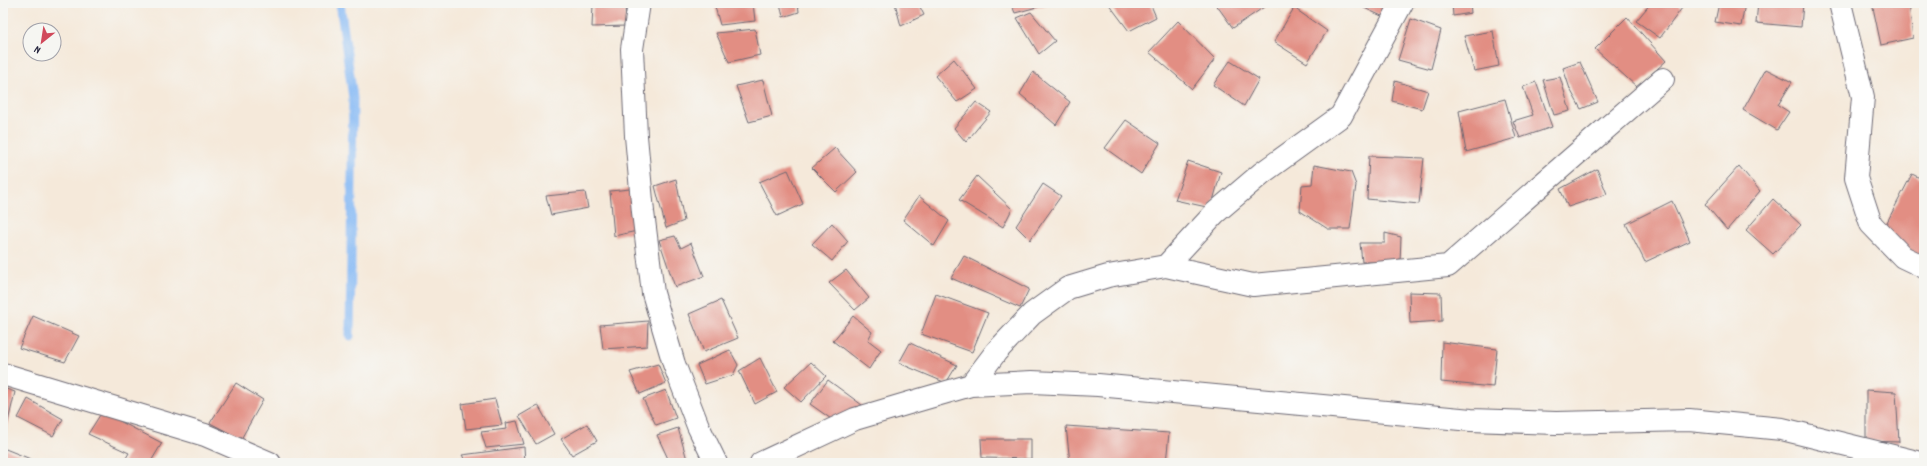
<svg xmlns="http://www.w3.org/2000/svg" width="1927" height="466" viewBox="0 0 1927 466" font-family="Dekko,sans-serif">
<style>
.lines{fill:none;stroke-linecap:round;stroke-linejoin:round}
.stream{stroke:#87baf5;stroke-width:9}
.building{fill:#e28e83}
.minor-casing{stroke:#6c6873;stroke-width:24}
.minor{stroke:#fff;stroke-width:22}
</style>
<rect width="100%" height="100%" fill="#f6f6f2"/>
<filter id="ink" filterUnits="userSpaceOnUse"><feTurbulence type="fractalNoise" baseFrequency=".025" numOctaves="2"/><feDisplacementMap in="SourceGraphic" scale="8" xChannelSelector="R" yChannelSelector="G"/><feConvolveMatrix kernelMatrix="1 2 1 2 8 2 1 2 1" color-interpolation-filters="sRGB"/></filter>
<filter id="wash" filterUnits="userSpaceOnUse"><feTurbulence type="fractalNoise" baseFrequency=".012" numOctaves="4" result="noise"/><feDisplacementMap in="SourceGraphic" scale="16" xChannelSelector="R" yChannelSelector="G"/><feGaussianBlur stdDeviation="0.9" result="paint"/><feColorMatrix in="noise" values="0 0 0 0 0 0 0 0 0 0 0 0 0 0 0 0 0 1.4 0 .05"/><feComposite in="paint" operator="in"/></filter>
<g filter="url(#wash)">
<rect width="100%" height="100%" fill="#f5e9da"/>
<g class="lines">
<path class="stream" d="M340,3l13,95 -3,238"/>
</g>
<g id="blocks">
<path class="building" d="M625,3l1,23 -34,1 1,-22z
M714,3h39l2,18 -35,4z
M780,3h18l1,9 -16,5z
M895,3h23l6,12 -23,11z
M1011,3h41l-37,10z
M1108,3h42l6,14 -27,14z
M1215,3h55l-37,25z
M1364,3h29l-7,15 -24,-11z
M1452,3h18l1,10 -18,3z
M1651,3h25l6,5 -22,30 -24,-17z
M1719,3h26l-4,23 -26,-4z
M1758,3h45l-2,24 -45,-4z
M1872,3h37l4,35 -32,7z
M1294,8l33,23 -20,32 -33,-21z
M1031,12l24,29 -16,13 -22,-36z
M1627,17l39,44 -29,26 -42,-38z
M1411,19l30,11 -10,39 -33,-9z
M1178,21l37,38 -23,30 -43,-37z
M755,29l5,26 -31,7 -13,-29z
M1493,31l6,35 -25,5 -10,-35z
M954,59l23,30 -20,13 -22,-26z
M1230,61l29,18 -15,27 -31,-21z
M1580,62l18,40 -17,7 -11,-20 -7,-21z
M1766,69l26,13 -14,23 11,7 -12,18 -34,-20z
M1033,72l37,30 -14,23 -36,-31z
M1560,77l10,34 -16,4 -11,-35z
M763,80l9,36 -23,6 -13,-36z
M1395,81l33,10 -6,18 -30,-8z
M1536,82l16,45 -32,11 -7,-17 20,-6 -10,-28z
M1505,99l11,39 -50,14 -7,-41z
M976,102l15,10 -25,30 -12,-14z
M1126,120l34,23 -19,31 -36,-26z
M835,148l22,24 -21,20 -24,-24z
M1369,156l55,2 -5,46 -52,-5z
M1188,161l33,11 -10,36 -36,-8z
M1314,165l37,7 5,13 -6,44h-22l-28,-18 2,-26 10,-1z
M1739,166l21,25 -33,39 -22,-26z
M1597,169l10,25 -39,13 -8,-18z
M788,170l15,34 -26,12 -18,-34z
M1912,174l12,6v73l-3,7 -37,-32z
M977,176l35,33 -9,18 -44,-27z
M676,179l8,42 -18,7 -11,-42z
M1043,184l18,12 -31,44 -14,-14z
M630,189l7,42 -23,5 -4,-45z
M585,192l3,16 -37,7 -5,-19z
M919,196l30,25 -15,25 -31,-26z
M1773,199l28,26 -28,29 -27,-24z
M1672,201l18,40 -45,21 -19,-38z
M832,223l16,18 -16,20 -20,-17z
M1385,233l16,4 -1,25h-38l-2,-19h25z
M675,236l6,12 10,-5 13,33 -29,11 -16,-47z
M964,256l65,33 -9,19 -69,-30z
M846,270l23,28 -14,12 -26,-27z
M1409,292l32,1 1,28 -32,2z
M936,294l52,19 -16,39 -51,-18z
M721,300l17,38 -34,14 -15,-38z
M33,316l46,20 -14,26 -46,-14z
M853,316l19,16 -4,8 13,10 -12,19 -36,-28z
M648,321l-1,25 -44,3 -3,-24z
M1442,342l55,7 -4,38 -52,-5z
M910,343l47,22 -11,18 -47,-20z
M730,350l8,15 -5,10 -28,9 -8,-19z
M760,358l17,34 -22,12 -16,-33z
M811,362l15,14 -25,26 -17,-15z
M658,364l8,19 -26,11 -10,-22z
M828,380l34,25 -2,8 -26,8 -24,-17z
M236,383l27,17 -22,39 -31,-16z
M3,388l12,4 -9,38h-3z
M666,390l10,28 -20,7 -13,-26z
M1866,390l30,2 3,50 -33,-1z
M28,399l35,20 -10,17 -35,-18z
M495,399l7,26 -36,4 -4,-25z
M538,405l16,29 -18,10 -17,-28z
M102,412l60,31 -12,20h-27l6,-10 -41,-19z
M517,421l7,23 -38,4 -5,-16 26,-3 -1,-6z
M587,424l10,17 -25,14 -11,-16z
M1066,426l103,7 -3,30h-96z
M678,428l10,35h-18l-13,-28z
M981,439h50v20l-49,-1z
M524,447l1,16h-58l-5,-8z
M3,448l30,12 -1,3h-29z"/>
</g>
</g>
<g filter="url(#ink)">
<use href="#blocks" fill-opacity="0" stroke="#6c6873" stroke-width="1"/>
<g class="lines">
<defs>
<path id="minor" d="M639,3l-7,46 4,87 7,76 10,81 21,71 24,62 18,37
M1840,3l23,94 -7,81 15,46 32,33 21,10
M1166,266l49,-53 47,-40 79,-57 61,-113
M3,374l202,61 65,28
M971,385l25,-33 36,-38 36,-26 40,-12 58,-10 87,19 195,-19 215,-187
M761,463l94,-44 54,-16 62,-18 61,-3 66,3 373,35 85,3 133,-3 93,9 139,34"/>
</defs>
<use href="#minor" class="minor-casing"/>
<use href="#minor" class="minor"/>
</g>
</g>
<rect width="1927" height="466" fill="none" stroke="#f6f6f2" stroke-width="16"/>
<g transform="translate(42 42) rotate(210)"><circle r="19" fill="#f6f6f2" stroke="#a1a1a9"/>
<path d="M0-3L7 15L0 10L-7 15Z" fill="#d1495b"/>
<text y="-6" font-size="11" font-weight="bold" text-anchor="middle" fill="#22223b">N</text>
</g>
</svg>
